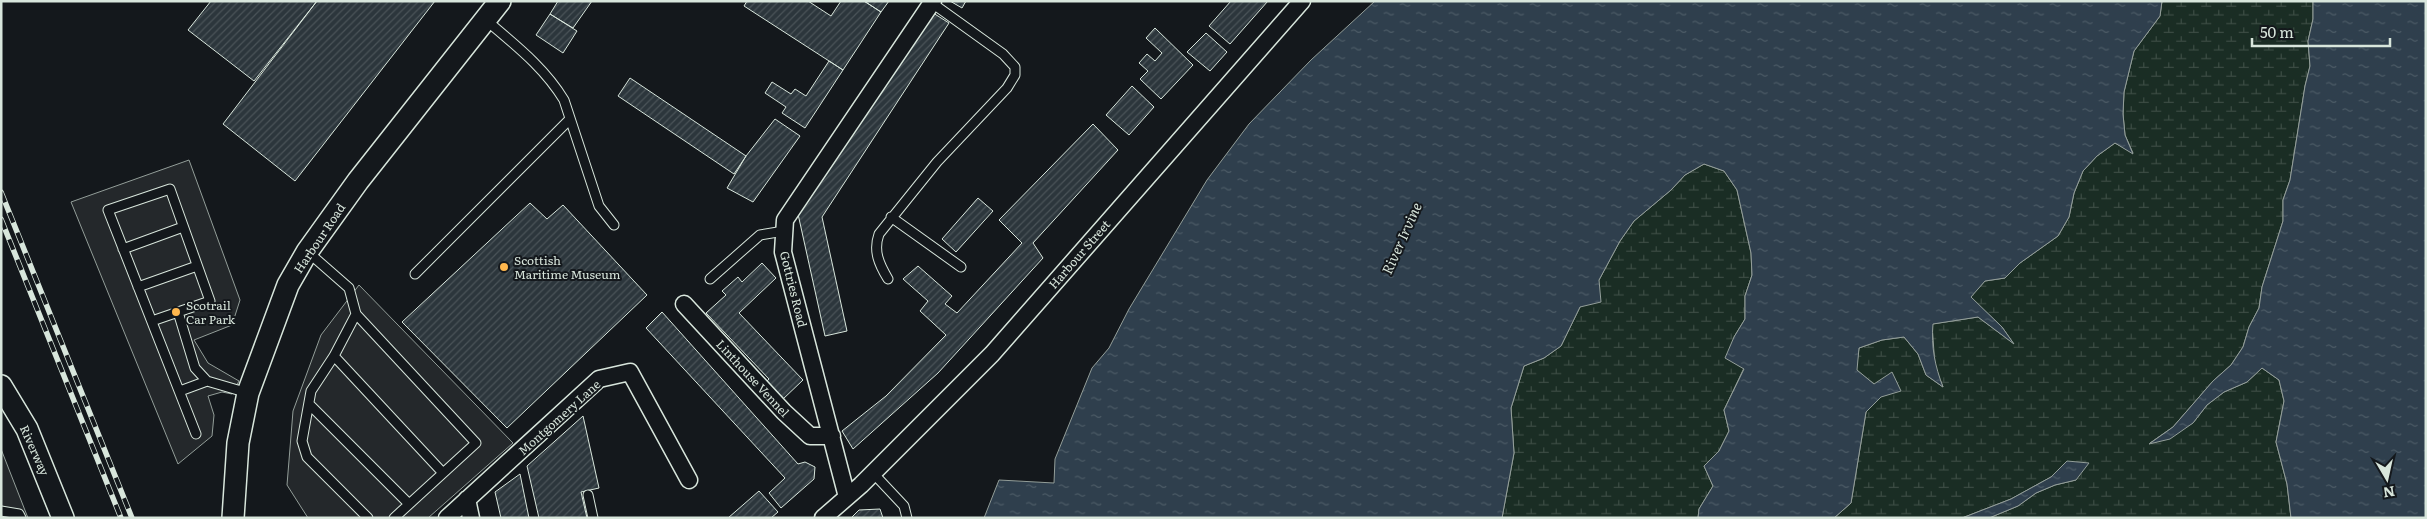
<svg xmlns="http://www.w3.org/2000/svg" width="2427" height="519" viewBox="0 0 2427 519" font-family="Literata,serif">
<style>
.wetland{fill:url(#wetland-marsh);stroke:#939e99}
.parking{fill:#24282b;stroke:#939e99}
.water{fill:url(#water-ripples);stroke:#939e99}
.building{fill:url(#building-hatch);stroke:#d8e6dc}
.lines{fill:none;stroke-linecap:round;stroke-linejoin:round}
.service-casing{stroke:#d8e6dc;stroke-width:11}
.minor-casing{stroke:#d8e6dc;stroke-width:19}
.tertiary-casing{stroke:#d8e6dc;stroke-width:24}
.service{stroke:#14181c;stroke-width:9}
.minor{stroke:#14181c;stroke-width:16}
.tertiary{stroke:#14181c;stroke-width:21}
.rail-casing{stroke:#d8e6dc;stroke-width:5.5}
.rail{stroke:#14181c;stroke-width:4;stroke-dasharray:11;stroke-linecap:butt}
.poi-dot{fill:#ffb74d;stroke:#14181c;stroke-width:2}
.labels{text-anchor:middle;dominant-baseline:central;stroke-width:4;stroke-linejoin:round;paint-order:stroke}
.street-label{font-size:12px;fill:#d8e6dc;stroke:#14181c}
.poi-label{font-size:12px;fill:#d8e6dc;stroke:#14181c;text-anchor:start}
.water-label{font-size:14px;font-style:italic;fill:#d8e6dc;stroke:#14181c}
</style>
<defs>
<pattern id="wetland-marsh" width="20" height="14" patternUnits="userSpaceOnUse" patternTransform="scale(1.25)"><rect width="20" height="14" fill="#1a2d24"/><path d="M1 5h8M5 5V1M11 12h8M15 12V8" fill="none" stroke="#3b4b43"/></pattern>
<pattern id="water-ripples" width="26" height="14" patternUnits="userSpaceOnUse" patternTransform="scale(1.25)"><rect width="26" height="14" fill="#2f3f4d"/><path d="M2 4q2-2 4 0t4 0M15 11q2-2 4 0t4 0" fill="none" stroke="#4c5b66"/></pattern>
<pattern id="building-hatch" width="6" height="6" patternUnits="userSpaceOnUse" patternTransform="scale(1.25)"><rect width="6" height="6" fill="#2c363c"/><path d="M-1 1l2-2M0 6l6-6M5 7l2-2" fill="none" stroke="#4a5358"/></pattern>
</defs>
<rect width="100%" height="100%" fill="#14181c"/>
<path class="wetland" d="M2162,1h151v18l-5,22 2,25 -5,20 -15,94 -7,20v21l-21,66 -3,21 -10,19 -6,20 -12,18 -18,16 -40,46 -23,16 43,-20 14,-18 17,-13 23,-10 15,-14 17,12 5,21 -8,41 11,42 4,34h-302l29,-12 18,-13 19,-8 21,-5 -9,-19 -16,16 -40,22 -49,19h-128l17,-15 15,-91 15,-15 -7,-13 -18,-14 3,-22 23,-8 22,-3 14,17 8,21 17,12 -8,-20 -3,-43 46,-7 35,26 -11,-16 -32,-30 15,-16 20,-3 15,-15 38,-27 11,-19 5,-24 9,-22 14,-15 18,-13 18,10 -8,-18 -2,-21 1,-22 10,-41 26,-35z
M1704,164l20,7 13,19 14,63 1,22 -7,21v23l-11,18 10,31 -20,42 5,21 -10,20 -15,15 9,20 -14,23 -1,9h-196l12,-65 -3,-45 13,-42 20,-8 17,-12 19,-39 19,-27 21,-39 14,-20 37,-31 14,-15z"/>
<path class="parking" d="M189,160l51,140 -8,25 -38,15 14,23 31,18 -7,13 -10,-2 -14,4 6,19 -2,21 -34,28 -107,-262z
M359,285l154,158 -85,75h-120l-21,-33 6,-74 28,-76z
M1,449l27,69h-27z"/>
<path class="water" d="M1375,1h787l-2,15 -26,35 -10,41 -1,22 2,21 8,19 -18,-11 -18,13 -14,15 -9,22 -5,24 -11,19 -38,27 -15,15 -20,3 -14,16 31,30 12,17 -36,-27 -45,7c-2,23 2,42 10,63l-17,-12 -8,-21 -14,-17 -22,3 -23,8 -2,22 17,14 18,-12 9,19 -20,6 -15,15 -15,91 -17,15h-136l1,-9 14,-23 -9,-20 15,-15 10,-20 -5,-21 20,-41 -19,-11 9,-21 11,-18v-23l7,-21 -1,-22 -14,-63 -13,-19 -20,-7 -19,11 -14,15 -37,31 -14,20 -21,39 2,22 -21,5 -19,39 -17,12 -20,8 -13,42 3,45 -12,65h-518l15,-38 55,3 1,-24 37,-91 17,-20 20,-39 78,-129 42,-56 62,-64z
M2313,1h113v517h-135l-4,-34 -11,-42 8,-41 -5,-21 -17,-12 -15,14 -23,10 -17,13 -14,18 -23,16 -21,5 24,-17 40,-46 18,-16 12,-18 6,-20 10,-19 3,-21 21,-66v-21l7,-20 15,-94 5,-20 -2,-25 5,-22z
M2067,461l22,2 -13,17 -21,5 -19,8 -18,13 -29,12h-27l49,-19 40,-22z"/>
<path class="building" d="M211,1h106l-63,80 -66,-51z
M317,1h118l-140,180 -72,-57z
M558,1h34l-19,27 -23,-14z
M747,1h61l23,15 10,-15h23l17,11 -38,58 -99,-64z
M864,1h25l-8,11z
M950,1h16l-4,7z
M1231,1h37l-38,43 -21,-18z
M930,11l19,12 -127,194 25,114 -22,5 -27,-122z
M550,14l27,17 -14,22 -27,-18z
M1155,28l38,37 -32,34 -21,-20 8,-8 -9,-8 8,-9 8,7 7,-8 -16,-15z
M1206,33l21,19 -17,19 -23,-19z
M829,61l14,9 -38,58 -23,-15 4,-6 -21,-14 7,-11 19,12 4,-5 11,7z
M630,78l116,78 -12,18 -116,-78z
M1132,86l22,21 -25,28 -23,-20z
M775,119l25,17 -47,66 -26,-14 19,-32z
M1093,124l25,26 -85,93 10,15 -105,115 -85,76 -11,-18 44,-35 60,-61 -26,-24 8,-10 -25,-22 15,-13 34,30 -7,8 12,9 65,-70 -23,-23z
M978,198l15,13 -37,41 -14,-13z
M530,203l17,16 16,-14 84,90 -140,133 -105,-106z
M762,263l14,15 -37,35 64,67 -21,20 -17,-17 4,-4 -63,-66 20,-18 -4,-4 16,-14 4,5z
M662,312l136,152 7,-2 10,5 -1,12 -33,29 -12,-15 16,-15 -139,-150z
M583,416l16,72 -18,4 6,26h-48l-12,-52z
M520,474l9,44h-28l-6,-26z
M759,491l19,21 -7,6h-43z
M880,509l3,9h-32l8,-8z"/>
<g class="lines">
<defs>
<path id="service" d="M486,20c29,25 58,47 78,80l35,106 15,19
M891,217l70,50
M123,249l60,-22
M308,252l41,36 7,26 120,129 -82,75
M415,274l154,-154
M710,279l50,-44 24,-4
M888,279c-9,-15 -15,-28 -9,-45l58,-72 70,-74 8,-13v-8l-12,-13 -71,-51
M138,287l59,-21
M178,312l17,56 12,13 41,12
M356,314l-22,42 -23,35 -9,50 5,16 61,61
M152,321l58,-20 -40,-112 -62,21 88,224
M334,356l109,117
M180,391l27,-10
M309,404l100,100
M873,473l31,33 3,12
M588,495l5,23
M1,511l18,3 2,4"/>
<path id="minor" d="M684,304l100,108 26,24h22
M847,497l-64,-245 2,-32 148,-219
M467,499l4,19
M447,518l152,-139 31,-7 59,108
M823,518l38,-33 131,-131 310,-353"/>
<path id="tertiary" d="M1,386l26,43 36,89
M233,518l5,-75 10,-50 40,-108 19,-33 51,-71 142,-180"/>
</defs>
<use href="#service" class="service-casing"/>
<use href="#minor" class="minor-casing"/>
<use href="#tertiary" class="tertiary-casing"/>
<use href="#service" class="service"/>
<use href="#minor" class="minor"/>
<use href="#tertiary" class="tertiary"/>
<defs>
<path id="rail" d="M1,192l131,326
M1,219l120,299"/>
</defs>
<use href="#rail" class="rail-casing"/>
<use href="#rail" class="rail"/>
</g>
<g class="poi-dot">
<circle cx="504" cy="267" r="5"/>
<circle cx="176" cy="312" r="5"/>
</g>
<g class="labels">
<g class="street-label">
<text transform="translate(319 238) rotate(-56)">Harbour Road</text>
<text transform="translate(1079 254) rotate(-49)">Harbour Street</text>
<text transform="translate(794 289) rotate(76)">Gottries Road</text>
<text transform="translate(753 378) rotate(47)">Linthouse Vennel</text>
<text transform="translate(559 417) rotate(-42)">Montgomery Lane</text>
<text transform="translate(35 450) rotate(66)">Riverway</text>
</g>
<g class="poi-label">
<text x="514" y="260">Scottish<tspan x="514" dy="14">Maritime Museum</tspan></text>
<text x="186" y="305">Scotrail<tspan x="186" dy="14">Car Park</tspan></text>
</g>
<g class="water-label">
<text transform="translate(1401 238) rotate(-66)">River Irvine</text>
</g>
</g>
<rect width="2427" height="519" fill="none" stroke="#d8e6dc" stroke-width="5"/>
<g transform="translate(2387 479) rotate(171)" stroke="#14181c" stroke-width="4" paint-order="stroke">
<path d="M0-4L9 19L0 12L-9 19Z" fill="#d8e6dc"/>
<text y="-8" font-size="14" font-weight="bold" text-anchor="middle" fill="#d8e6dc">N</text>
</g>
<path d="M2252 38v8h138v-8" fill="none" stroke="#d8e6dc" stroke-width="2.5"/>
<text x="2260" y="38" font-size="15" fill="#d8e6dc" stroke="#14181c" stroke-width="4" paint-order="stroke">50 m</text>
</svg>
